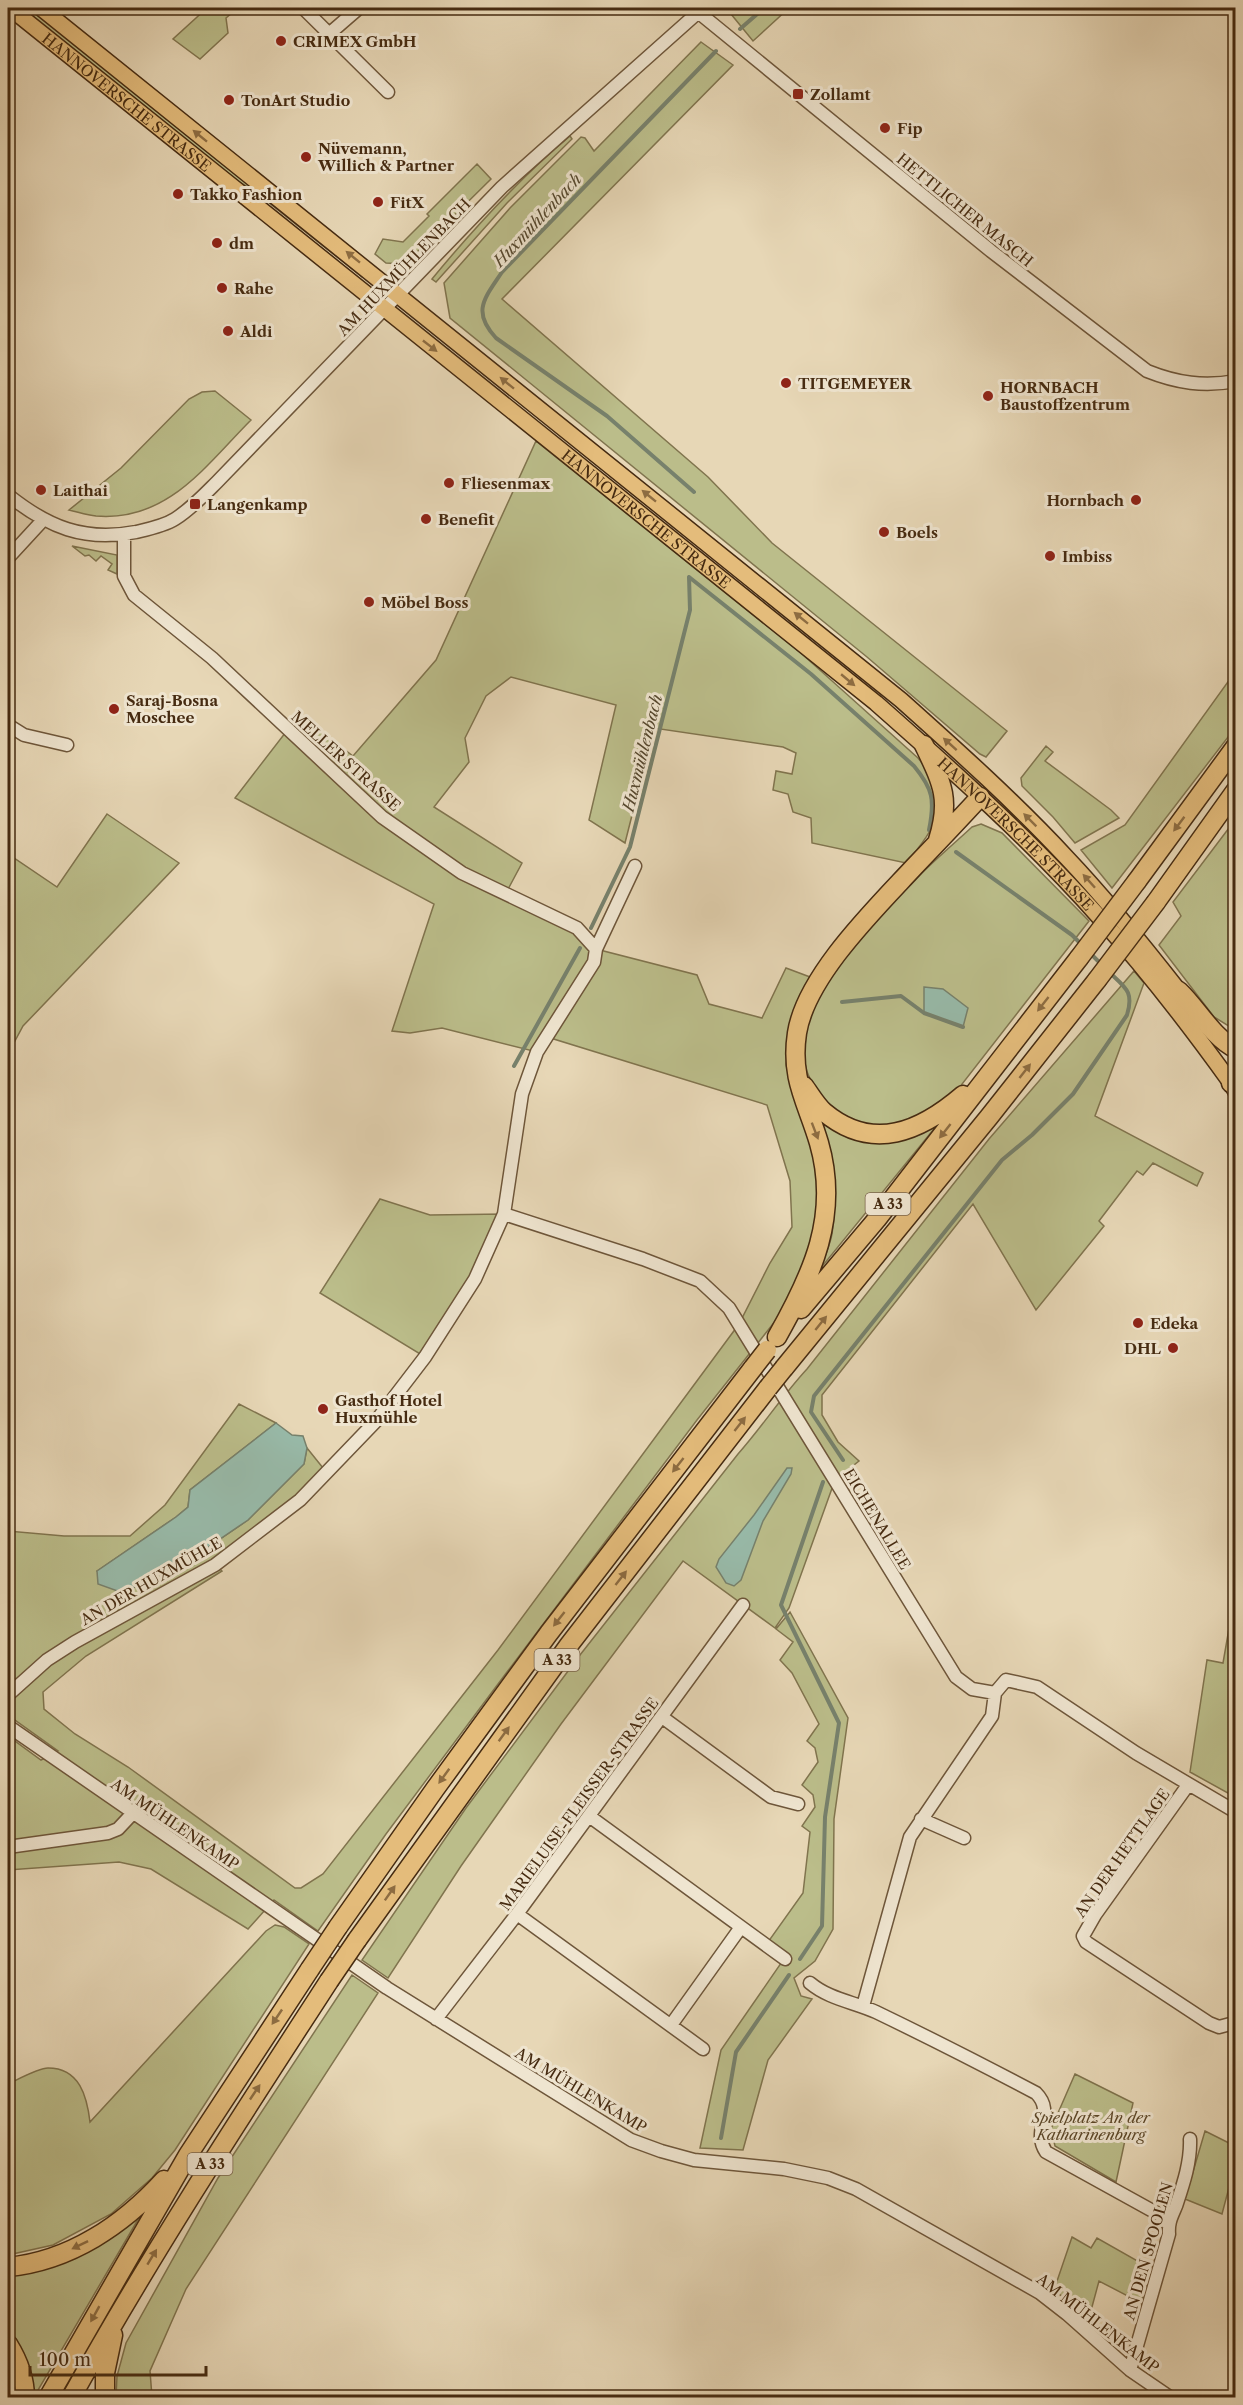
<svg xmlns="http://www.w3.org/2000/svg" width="1243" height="2405" viewBox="0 0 1243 2405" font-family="'Libre Caslon Text',serif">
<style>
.green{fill:#bbbd8a;stroke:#80744e;stroke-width:1.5}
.water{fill:#98baa9;stroke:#77816c;stroke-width:1.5}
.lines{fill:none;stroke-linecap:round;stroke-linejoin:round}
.stream{stroke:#77816c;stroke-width:4}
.minor-casing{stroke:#6e563a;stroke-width:15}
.major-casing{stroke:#462b11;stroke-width:18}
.highway-casing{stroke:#462b11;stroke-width:21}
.minor{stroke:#efe5d0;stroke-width:12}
.major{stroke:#e4bc7b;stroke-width:15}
.highway{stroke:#e4bc7b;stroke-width:18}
.highway-bridge-casing{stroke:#462b11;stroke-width:21;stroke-linecap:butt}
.highway-bridge{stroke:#e4bc7b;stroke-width:18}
.oneway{fill:#8d6c41}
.poi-dot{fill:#8f2418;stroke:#efe5d0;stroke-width:2}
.labels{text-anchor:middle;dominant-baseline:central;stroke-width:6;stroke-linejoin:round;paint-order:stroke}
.shield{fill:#efe5d0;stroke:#79634a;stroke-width:1.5}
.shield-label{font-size:14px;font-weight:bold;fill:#462b11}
.poi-label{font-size:15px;font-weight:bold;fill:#462b11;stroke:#efe5d0;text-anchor:start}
.street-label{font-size:15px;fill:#462b11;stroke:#efe5d0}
.park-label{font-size:15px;font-style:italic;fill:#5d4829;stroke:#efe5d0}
.water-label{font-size:16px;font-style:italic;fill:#56482f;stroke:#efe5d0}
</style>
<rect width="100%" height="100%" fill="#e7d7b6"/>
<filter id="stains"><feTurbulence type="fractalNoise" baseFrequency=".00333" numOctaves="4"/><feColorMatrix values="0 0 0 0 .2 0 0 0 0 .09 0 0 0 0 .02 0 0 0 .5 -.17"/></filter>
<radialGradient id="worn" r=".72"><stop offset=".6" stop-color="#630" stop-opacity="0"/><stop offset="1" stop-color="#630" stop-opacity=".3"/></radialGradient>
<path class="green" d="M17,8h15l332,266 -2,3 -109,-87 -32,-19z
M207,8h31l-12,10 2,15 -28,26 -27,-20z
M738,8h51l-36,33 -22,-27z
M701,42l32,23 -231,234 206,178 64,66 235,188 -21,26 -6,-3 -113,-97 -417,-339 -6,-35 66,-75 71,-71 4,1 9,13z
M570,136l2,3 -65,64 -71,79 -4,-3c42,-51 88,-101 138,-143z
M477,164l14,15 -86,85 -19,-1 -11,-9 8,-15 20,3 26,-26 -2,-2z
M215,391l36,29c-45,45 -83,102 -155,96 -9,-1 -18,-4 -27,-6l52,-42 68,-69 13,-7z
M536,441l266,213 116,104c36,43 20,67 -12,105l-94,-20 -1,-25 -18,-6 -5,-18 -15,-4 3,-19 16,3 4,-21 -13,-6 -129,-19 -29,115 -36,-23 27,-115 -105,-28 -25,19 -21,42 4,24 -35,45 88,56 -16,30 71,35 19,21 101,26 12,29 53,14 24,-50 24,9 -13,27 -8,30 -3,30 6,27 28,67 -3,87 -33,65 -87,110 -193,256 -118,158 -68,97 -44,-31 -26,29 -97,-60 -32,-7 -111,8v-134l33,24 17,-9 -50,-36v-184l56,5h66l35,-31 74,-101 37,19 -86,67 -2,17 -12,10 -79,54 26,22 72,-37 53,-36 56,-56 3,-16 20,25 -111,92 6,6 -136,85 -43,36 1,17 31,25 53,33 167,121h6l22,-14 175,-224 241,-326 31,-61 22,-36 -2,-46 -23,-76 -220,-68 -10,15 -95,-24 -32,5 -18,-2 42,-127 -199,-106 64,-83 54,41 83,-96z
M72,546l45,9v19l-9,-4 4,-6 -11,-8 -5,5 -7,-6 -4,1z
M1235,672v56l-123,160 -31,-38 44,-25z
M1046,746l7,6 -8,9 66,49 8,8 -44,25 -22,-26 -31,-31 -1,-8z
M107,814l72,49 -156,163 -15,28v-200l49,33z
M1235,820v210l-21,-13 -55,-72 22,-29 -8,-14z
M981,824l21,9 87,88 -144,185c-6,4 -12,9 -19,13 -8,4 -50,11 -58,9 -5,-1 -11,-4 -17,-7 -21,-9 -22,-14 -35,-32 -58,-80 104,-214 156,-262z
M1134,971l10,12 -49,133 108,57 -6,13 -44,-23 -10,12 -6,-4 -38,50 5,5 -68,84 -63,-106 -151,191v20l16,27 21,19 -24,19 -46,128 -14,20 -92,-67 -122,163 -100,142 -73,112 -26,-18 104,-152 114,-153 158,-201c24,-27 44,-58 69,-85l182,-230z
M811,1105l33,26 94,-7 -118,145c4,-11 10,-23 12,-35 8,-44 -10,-87 -21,-129z
M380,1199l50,16 74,-1 -79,143 -105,-64z
M1235,1594v203l-45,-25 17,-112 16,3z
M790,1612l58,106 -14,101 -1,110 -18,32 -21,17 7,18 11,3 -44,61 -25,90 -43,-2 21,-98 65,-94 -18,-14 35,-49 7,-61 -8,-6 13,-19 -2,-12 -11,-10 16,-23 -3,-14 -8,-7 12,-17 -27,-51 -12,-13 13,-18 -17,-13z
M275,1925l9,2 25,17 -134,206 -23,28 -41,36 -58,31 -45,10v-171c9,-4 30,-16 40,-16 32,0 39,29 42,54l176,-191z
M352,1975l26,18 -192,296 -36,82 2,26h-36l1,-21 9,-33 92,-165z
M1075,2074l58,29 -17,79 -61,-36 -4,-17z
M1205,2131l30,15v19l-13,49 -37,-15z
M143,2211l-109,186 -21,-59 -5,-5v-60z
M1072,2237l19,11 6,-10 53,30 -9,35 -42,-22 -10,37 -35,-28z"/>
<path class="water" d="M924,987l19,2 25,19 -5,19 -39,-14z
M276,1423l16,12 11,1 4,12 -3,16 -56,56 -53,36 -72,37 -25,-9 -1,-13 79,-54 12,-10 2,-17z
M787,1468h5l-1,6 -28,47 -22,59 -7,6 -8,-3 -10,-16 3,-8 35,-44z"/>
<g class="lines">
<path class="stream" d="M740,29l24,-21
M694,492l-87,-76 -111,-78c-25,-27 -11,-40 6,-66l214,-221
M689,577l122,97 103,92c19,23 21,34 15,64
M956,852l116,83 9,9
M591,928l39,-81 60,-237 -1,-33
M1089,952l13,13
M842,1002l59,-6 23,17 39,14
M514,1066l66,-118
M843,1460l-32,-48 3,-16 188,-236 30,-25 41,-41 54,-79c7,-23 -1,-27 -17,-42
M800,1959l22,-33 3,-109 14,-94 -58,-118 42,-123
M721,2138l15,-86 53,-77"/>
<defs>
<path id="minor" d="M303,8l85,84
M698,12l293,239 156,120c30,12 57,16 89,10
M329,34l30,-26
M8,495c40,32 76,47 128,37 13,-3 28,-6 39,-13 16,-10 29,-24 42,-37l285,-295 201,-179
M124,534v42l10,19 78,63 170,159 80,56 115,55 19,21
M8,558l35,-38
M8,725l16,10 43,10
M504,1214l139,45 57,22 29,27 227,369 16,12 23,4 11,-13 31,7 99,66 100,59
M8,1695l39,-35 28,-18 140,-77 85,-65 76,-79 49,-64 50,-78 29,-65 18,-120 15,-42 57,-90 2,-13 39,-83
M662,1717l109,80 27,7
M8,1726l379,262 244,152 30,11 33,9 90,9 44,9 28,11 184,104 27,21 63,56 41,28
M1188,1785l-93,130 -12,21 3,6 123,81 10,4 15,-4 2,-2
M589,1816l196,143
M921,1819l43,19
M8,1847l100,-14 10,-4 15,-16
M517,1914l186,135
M810,1983c19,16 44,19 66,29 54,26 107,53 160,81 20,20 -5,37 10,59l114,63 8,9
M863,2006l47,-169 82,-121 3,-23
M436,2019l81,-105 226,-309
M671,2025l70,-98
M1130,2370l39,-136c-1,-12 3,-18 7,-28 7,-21 15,-44 14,-67"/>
<g id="major">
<path id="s1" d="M10,8l866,695c76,67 157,139 224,215 47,52 90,108 131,165l5,9"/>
<path d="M41,8l860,692c57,51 114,102 166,158 40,42 76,87 112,133l5,10"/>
</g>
<path id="highway" d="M924,745c18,38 27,54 14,95
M1137,881l99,-135
M1156,902l80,-112
M1179,991c19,18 33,46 57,58
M1231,1083l5,-3
M804,1086c6,8 12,19 20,26 49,41 97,19 139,-17
M801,1309l76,-90 202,-261
M777,1337c35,-62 63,-121 42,-194 -12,-41 -29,-64 -22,-110 9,-57 79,-125 117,-166 22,-23 44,-46 66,-70
M784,1368l205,-251 108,-137
M338,1927l97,-138 114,-156 204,-265
M357,1940l212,-295 199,-257
M8,2267c62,-6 115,-42 156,-87
M8,2344c10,16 17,34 17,54
M48,2398l140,-243 122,-186
M71,2398c80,-144 169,-280 258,-417
M105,2398v-25l8,-38"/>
</defs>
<use href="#minor" class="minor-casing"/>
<use href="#major" class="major-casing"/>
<use href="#highway" class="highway-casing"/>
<use href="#minor" class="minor"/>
<use href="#major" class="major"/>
<use href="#highway" class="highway"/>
<defs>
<path id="highway-bridge" d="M1079,958l58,-77
M1097,980l59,-78
M753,1368l14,-18
M768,1388l16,-20
M310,1969l28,-42
M329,1981l28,-41"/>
</defs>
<use href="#highway-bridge" class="highway-bridge-casing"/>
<use href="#highway-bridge" class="highway-bridge"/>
</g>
<defs><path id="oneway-solid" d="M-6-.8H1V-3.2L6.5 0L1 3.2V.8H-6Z" transform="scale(1.5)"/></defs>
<g class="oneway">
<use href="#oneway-solid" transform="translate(200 136) rotate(-141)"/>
<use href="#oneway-solid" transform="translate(353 257) rotate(-141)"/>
<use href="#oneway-solid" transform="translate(430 346) rotate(38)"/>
<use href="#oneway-solid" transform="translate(507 383) rotate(-141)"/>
<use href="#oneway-solid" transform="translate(649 496) rotate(-141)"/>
<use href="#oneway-solid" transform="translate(801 618) rotate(-141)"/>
<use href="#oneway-solid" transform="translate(848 680) rotate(40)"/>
<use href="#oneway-solid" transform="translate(950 744) rotate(-138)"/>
<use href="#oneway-solid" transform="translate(1030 820) rotate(-135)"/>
<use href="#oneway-solid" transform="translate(1179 824) rotate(127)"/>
<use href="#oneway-solid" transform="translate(1089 881) rotate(-132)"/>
<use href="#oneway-solid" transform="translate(1043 1004) rotate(128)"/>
<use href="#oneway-solid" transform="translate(1025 1071) rotate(-52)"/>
<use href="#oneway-solid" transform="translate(815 1131) rotate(69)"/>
<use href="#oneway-solid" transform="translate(945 1131) rotate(128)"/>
<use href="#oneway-solid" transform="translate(821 1323) rotate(-51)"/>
<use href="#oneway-solid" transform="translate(740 1424) rotate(-52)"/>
<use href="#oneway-solid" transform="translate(678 1465) rotate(128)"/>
<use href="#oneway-solid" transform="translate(621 1578) rotate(-52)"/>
<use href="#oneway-solid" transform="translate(559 1619) rotate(128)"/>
<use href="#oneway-solid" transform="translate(504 1734) rotate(-54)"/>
<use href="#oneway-solid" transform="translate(444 1776) rotate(126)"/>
<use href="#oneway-solid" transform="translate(390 1893) rotate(-55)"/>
<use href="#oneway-solid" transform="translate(277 2017) rotate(124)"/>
<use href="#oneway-solid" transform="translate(255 2092) rotate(-56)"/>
<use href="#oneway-solid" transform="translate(80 2245) rotate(154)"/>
<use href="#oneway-solid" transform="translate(152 2257) rotate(-59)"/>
<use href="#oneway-solid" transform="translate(95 2314) rotate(119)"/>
</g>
<g class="poi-dot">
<circle cx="281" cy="41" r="6"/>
<rect x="792" y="88" width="12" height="12" rx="3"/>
<circle cx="229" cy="100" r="6"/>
<circle cx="885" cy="128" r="6"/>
<circle cx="306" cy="157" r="6"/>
<circle cx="178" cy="194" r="6"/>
<circle cx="378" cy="202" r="6"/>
<circle cx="217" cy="243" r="6"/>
<circle cx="222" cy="288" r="6"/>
<circle cx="228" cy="331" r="6"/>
<circle cx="786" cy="383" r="6"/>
<circle cx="988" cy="396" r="6"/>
<circle cx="449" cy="483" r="6"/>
<circle cx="41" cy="490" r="6"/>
<circle cx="1136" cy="500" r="6"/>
<rect x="189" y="498" width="12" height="12" rx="3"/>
<circle cx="426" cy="519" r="6"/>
<circle cx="884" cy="532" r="6"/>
<circle cx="1050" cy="556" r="6"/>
<circle cx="369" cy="602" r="6"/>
<circle cx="114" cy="709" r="6"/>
<circle cx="1138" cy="1323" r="6"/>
<circle cx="1173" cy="1348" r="6"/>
<circle cx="323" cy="1409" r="6"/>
</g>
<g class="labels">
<g class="shield">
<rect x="865.5" y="1193" width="45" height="22" rx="4.5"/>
<rect x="534.5" y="1649" width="45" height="22" rx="4.5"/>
<rect x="187.5" y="2153" width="45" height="22" rx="4.5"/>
</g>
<g class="shield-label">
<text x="888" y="1204">A 33</text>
<text x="557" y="1660">A 33</text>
<text x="210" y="2164">A 33</text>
</g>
<g class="poi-label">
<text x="293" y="41">CRIMEX GmbH</text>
<text x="810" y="94">Zollamt</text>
<text x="241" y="100">TonArt Studio</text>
<text x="897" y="128">Fip</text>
<text x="318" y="148">Nüvemann,<tspan x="318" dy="17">Willich &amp; Partner</tspan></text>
<text x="190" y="194">Takko Fashion</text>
<text x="390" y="202">FitX</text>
<text x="229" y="243">dm</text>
<text x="234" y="288">Rahe</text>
<text x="240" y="331">Aldi</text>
<text x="798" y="383">TITGEMEYER</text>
<text x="1000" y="387">HORNBACH<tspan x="1000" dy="17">Baustoffzentrum</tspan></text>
<text x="461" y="483">Fliesenmax</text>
<text x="53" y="490">Laithai</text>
<text x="1124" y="500" text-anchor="end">Hornbach</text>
<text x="207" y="504">Langenkamp</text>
<text x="438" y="519">Benefit</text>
<text x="896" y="532">Boels</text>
<text x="1062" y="556">Imbiss</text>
<text x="381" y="602">Möbel Boss</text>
<text x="126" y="700">Saraj-Bosna<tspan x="126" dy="17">Moschee</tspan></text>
<text x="1150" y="1323">Edeka</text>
<text x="1161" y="1348" text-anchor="end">DHL</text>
<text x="335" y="1400">Gasthof Hotel<tspan x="335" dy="17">Huxmühle</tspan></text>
</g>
<g class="street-label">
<text stroke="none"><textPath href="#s1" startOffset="150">HANNOVERSCHE STRASSE</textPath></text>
<text transform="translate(965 210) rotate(39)">HETTLICHER MASCH</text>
<text transform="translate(404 267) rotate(-46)">AM HUXMÜHLENBACH</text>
<text stroke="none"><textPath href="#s1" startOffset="816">HANNOVERSCHE STRASSE</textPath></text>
<text transform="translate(346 761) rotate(42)">MELLER STRASSE</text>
<text stroke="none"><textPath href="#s1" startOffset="1302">HANNOVERSCHE STRASSE</textPath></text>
<text transform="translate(877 1519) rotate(59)">EICHENALLEE</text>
<text transform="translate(151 1581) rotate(-30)">AN DER HUXMÜHLE</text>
<text transform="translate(579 1804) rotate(-54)">MARIELUISE-FLEISSER-STRASSE</text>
<text transform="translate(175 1824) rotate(34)">AM MÜHLENKAMP</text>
<text transform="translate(1122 1853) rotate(-55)">AN DER HETTLAGE</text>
<text transform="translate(581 2090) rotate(31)">AM MÜHLENKAMP</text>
<text transform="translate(1148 2251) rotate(-74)">AN DEN SPOOLEN</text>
<text transform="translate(1098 2323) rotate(38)">AM MÜHLENKAMP</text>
</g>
<g class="park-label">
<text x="1091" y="2117">Spielplatz An der<tspan x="1091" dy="17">Katharinenburg</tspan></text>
</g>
<g class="water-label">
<text transform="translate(537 220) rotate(-47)">Huxmühlenbach</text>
<text transform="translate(642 753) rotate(-76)">Huxmühlenbach</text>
</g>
</g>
<rect width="1243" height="2405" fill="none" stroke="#e7d7b6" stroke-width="30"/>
<rect x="9" y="9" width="1225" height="2387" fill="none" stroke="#462b11" stroke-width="3"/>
<rect x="15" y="15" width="1213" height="2375" fill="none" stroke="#462b11" stroke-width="1.5"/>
<path d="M30 2366v9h176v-9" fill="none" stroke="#462b11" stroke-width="3"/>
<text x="39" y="2366" font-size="18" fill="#462b11" stroke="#efe5d0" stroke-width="4.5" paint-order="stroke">100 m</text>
<rect width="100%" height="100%" filter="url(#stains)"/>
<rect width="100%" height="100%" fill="url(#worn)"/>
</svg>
